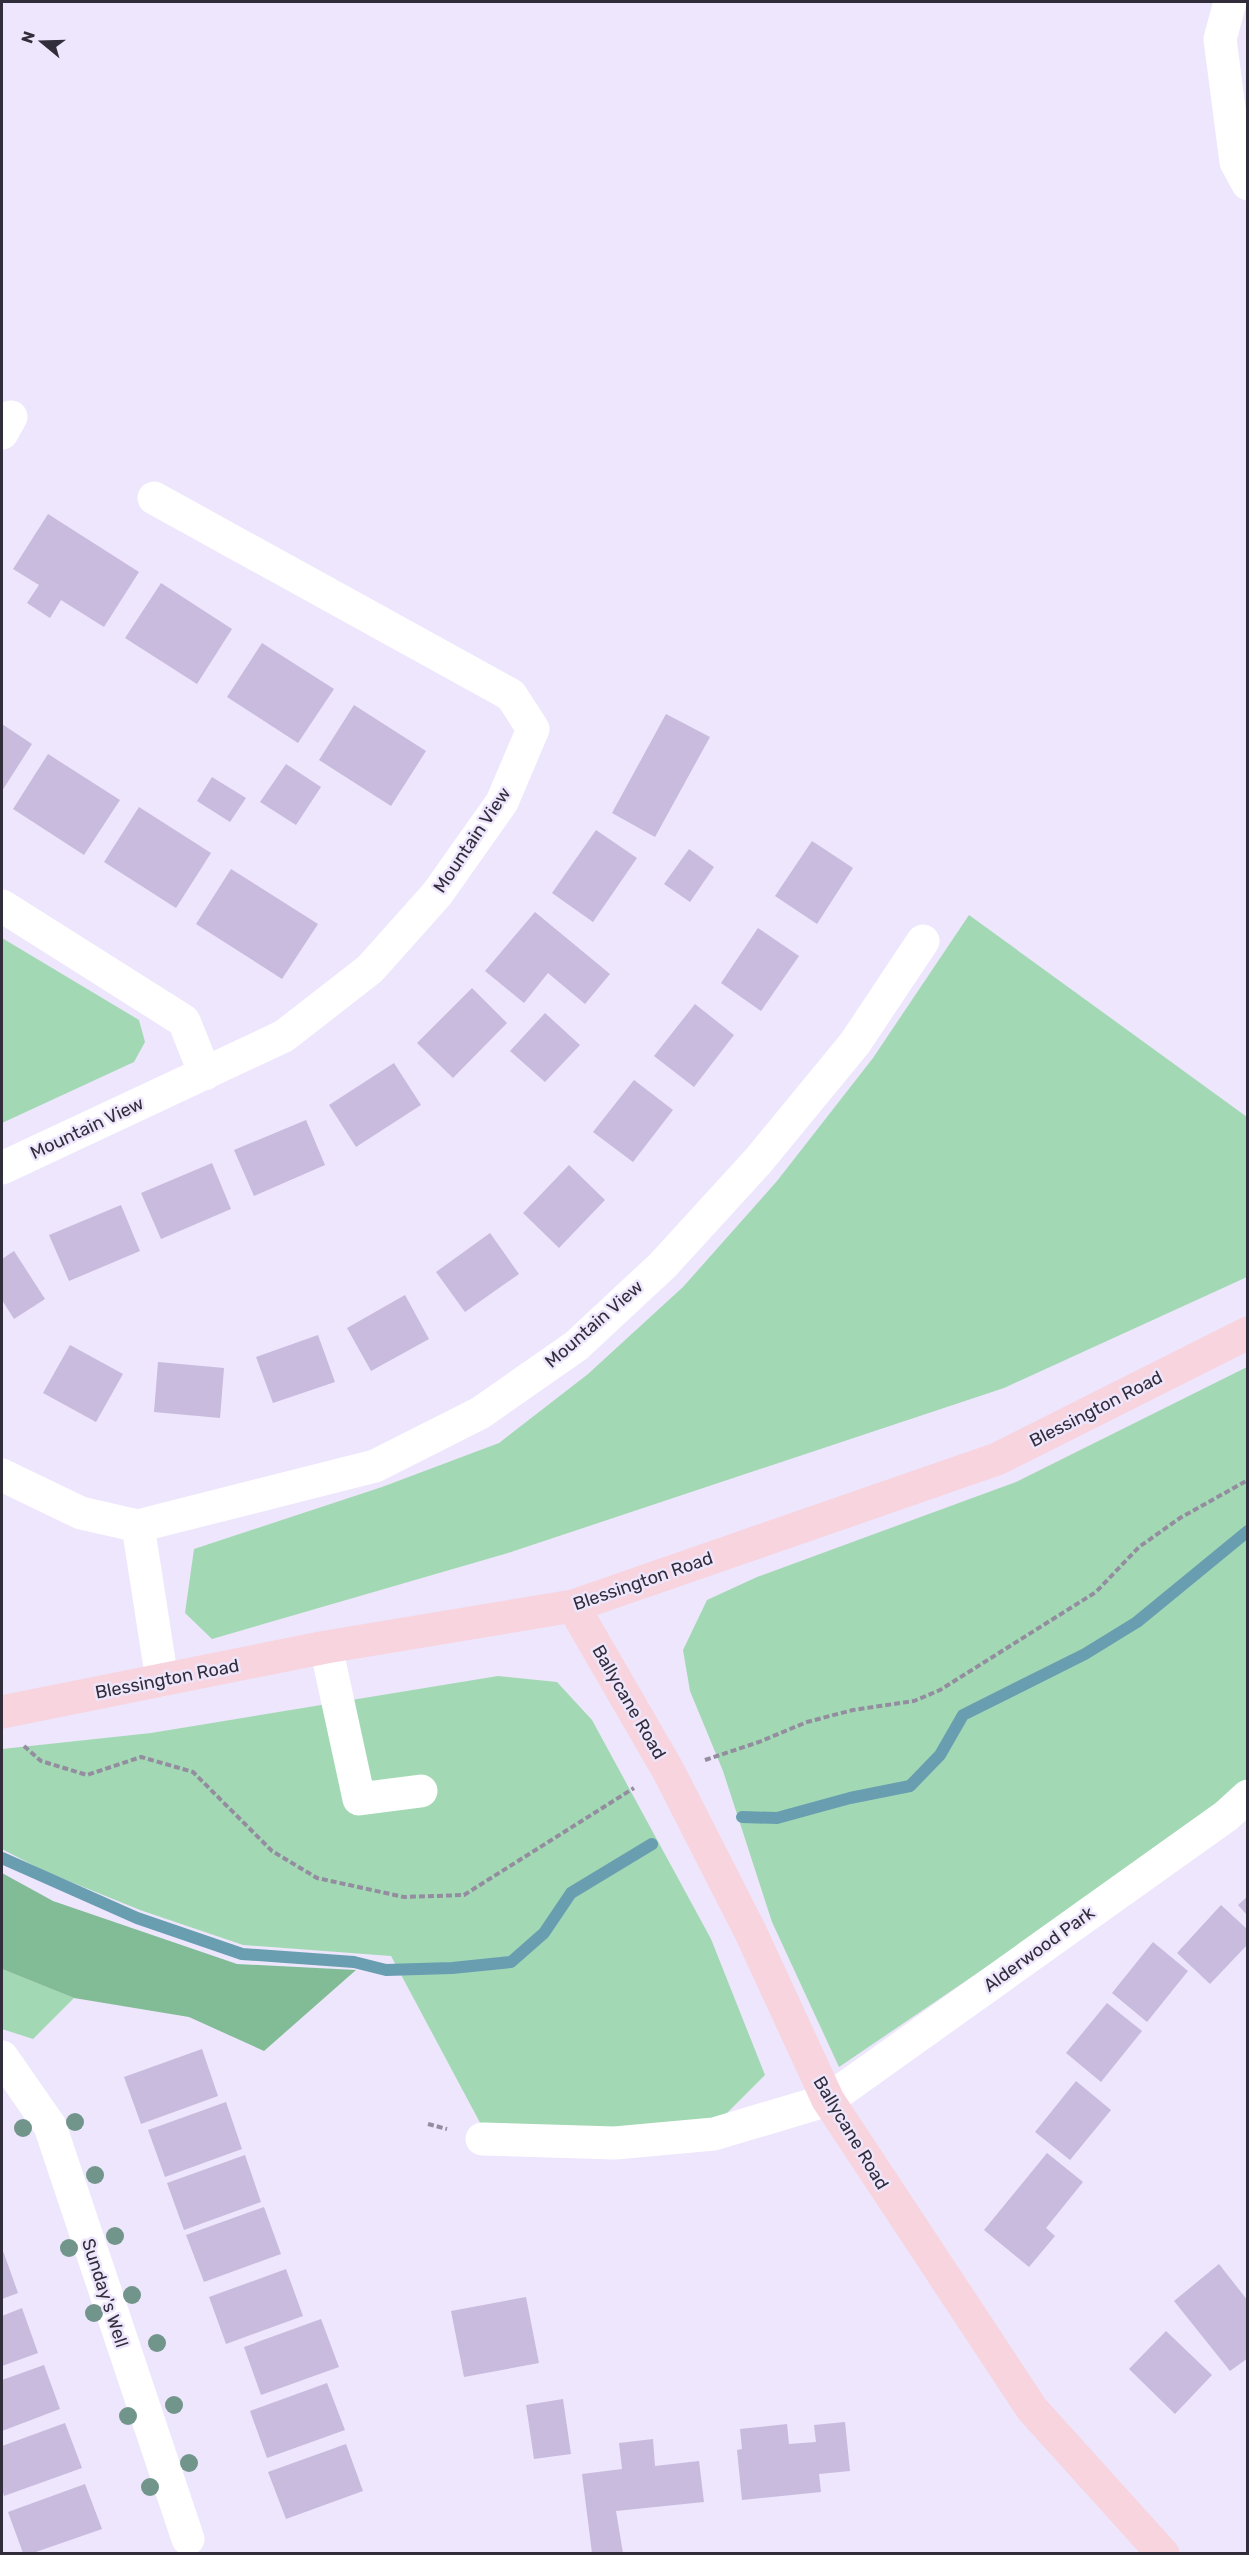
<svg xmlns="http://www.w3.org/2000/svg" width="1249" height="2555" viewBox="0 0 1249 2555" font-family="Rubik,sans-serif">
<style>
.green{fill:#a2d9b4}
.forest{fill:#81bc96}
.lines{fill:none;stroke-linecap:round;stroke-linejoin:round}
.stream{stroke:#699eb1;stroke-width:12}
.building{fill:#c8bbde}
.path{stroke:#948d9f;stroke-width:4;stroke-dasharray:6 3;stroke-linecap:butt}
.minor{stroke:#fff;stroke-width:33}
.major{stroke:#f7d4de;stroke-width:33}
.tree{fill:#71958b}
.labels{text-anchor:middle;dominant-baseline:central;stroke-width:5;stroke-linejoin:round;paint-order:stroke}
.street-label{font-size:18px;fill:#322d3a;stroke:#eee6fc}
</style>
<rect width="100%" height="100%" fill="#eee6fc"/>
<path class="green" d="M969,915l278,202v160l-243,111 -496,165 -296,86 -27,-26 9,-64 188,-62 117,-44 89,-69 95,-87 94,-106 96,-123z
M2,938l137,82 6,22 -11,20 -132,61z
M1247,1367v417l-28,25 -380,258 -67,-145 -49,-151 -33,-80 -7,-41 24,-50 50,-23 259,-95z
M498,1676l59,6 35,38 119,219 54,136 -53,53 -227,4 -94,-176 -148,-11 -103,-35 -96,-39 -42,-22v-100l149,-16z
M2,1969l72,29 -41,41 -31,-10z"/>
<path class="forest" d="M2,1873l51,28 184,63 119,6 -92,81 -75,-34 -115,-19 -72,-29z"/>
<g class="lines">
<path class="stream" d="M742,1817l35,1 73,-20 60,-12 30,-31 23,-40 122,-61 52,-32 111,-91
M2,1858l135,60 105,36 112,8 32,8 66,-2 59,-6 33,-29 27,-40 81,-49"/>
</g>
<path class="building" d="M48,514l91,58 -35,55 -43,-27 -11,18 -23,-15 12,-18 -26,-16z
M161,583l71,46 -35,55 -72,-46z
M262,643l72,46 -36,54 -71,-46z
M354,705l72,46 -35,55 -72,-46z
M666,714l44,23 -55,100 -43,-24z
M2,724l30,20 -30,47z
M48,754l72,46 -36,55 -71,-46z
M286,764l35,23 -25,38 -36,-23z
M212,777l34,21 -16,24 -33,-21z
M139,807l72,46 -35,55 -72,-46z
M596,830l41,28 -44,64 -41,-29z
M812,841l41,27 -36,56 -42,-28z
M689,849l25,18 -24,35 -26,-18z
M231,869l87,55 -36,55 -86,-55z
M535,912l75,62 -25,30 -37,-31 -24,30 -39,-32z
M758,928l41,28 -38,55 -40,-28z
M472,988l35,35 -54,55 -36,-35z
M695,1004l39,31 -40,52 -40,-31z
M545,1013l35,32 -35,37 -35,-31z
M394,1063l27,42 -65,42 -27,-42z
M634,1080l39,30 -40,52 -40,-30z
M306,1120l19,45 -71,31 -20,-46z
M212,1163l19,46 -70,30 -20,-46z
M569,1165l36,35 -46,48 -36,-35z
M121,1205l19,46 -71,30 -20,-46z
M490,1233l29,41 -54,38 -29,-40z
M14,1251l31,48 -31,20 -12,-19v-41z
M405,1295l24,44 -58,32 -24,-43z
M318,1335l17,47 -62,21 -17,-46z
M70,1345l53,29 -27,48 -53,-29z
M158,1362l66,6 -4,50 -66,-6z
M1248,1896v20l-10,-11z
M1221,1905l27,25v14l-38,40 -33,-31z
M1153,1942l35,29 -41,51 -35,-29z
M1107,2003l35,28 -41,51 -35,-29z
M202,2049l16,47 -77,28 -17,-47z
M1076,2081l35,29 -41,50 -35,-28z
M226,2102l16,47 -77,28 -17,-47z
M1047,2153l36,29 -37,46 9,8 -26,31 -45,-37z
M245,2155l16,47 -77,28 -17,-47z
M264,2207l17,47 -77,28 -18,-47z
M2,2248l16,45 -16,6z
M1219,2264l29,37v57l-18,13 -56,-70z
M286,2269l17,47 -77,28 -17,-47z
M526,2297l13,66 -75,14 -13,-66z
M22,2308l16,45 -36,13v-50z
M321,2319l18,48 -78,28 -17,-48z
M1166,2331l46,44 -37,39 -46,-45z
M44,2365l16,44 -58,22v-51z
M327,2383l18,47 -78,28 -17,-47z
M563,2399l8,55 -37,5 -8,-54z
M845,2422l5,49 -31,3 2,18 -79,8 -5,-50 5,-1 -2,-20 47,-5 2,20 27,-2 -2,-17z
M65,2423l17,45 -78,28 -2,-7v-43z
M653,2439l2,27 44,-5 5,41 -88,9 7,42h-31l-10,-79 40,-5 -3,-26z
M346,2444l17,47 -77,28 -18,-47z
M85,2484l17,45 -69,24h-10l-15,-41z"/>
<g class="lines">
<path class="path" d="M24,1746l17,15 46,14 54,-18 52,15 79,79 45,27 87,19 60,-2 170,-107
M705,1760l54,-18 48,-20 46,-12 61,-9 26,-11 156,-98 43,-45 41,-29 68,-38
M428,2124l19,5"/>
<path class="minor" d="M1230,2l-10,37 16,123 12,22
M2,433l9,-16
M2,906l182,115 21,53
M2,1168l282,-132 86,-67 67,-75 65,-92 31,-73 -22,-34 -357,-197
M2,1475l79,38 57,13 24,154
M138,1526l237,-60 105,-53 96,-67 87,-81 95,-104 97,-118 68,-102
M326,1647l33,152 62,-8
M2,2057l48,69 138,413
M482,2139l133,4 99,-9 114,-34 398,-284 22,-20"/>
<path class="major" d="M573,1606l96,166 81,159 78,169 204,309 131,145
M2,1712l324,-65 247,-41 424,-147 251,-126"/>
</g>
<g class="tree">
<circle cx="75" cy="2122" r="9"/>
<circle cx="23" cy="2128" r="9"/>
<circle cx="95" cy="2175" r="9"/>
<circle cx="115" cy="2236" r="9"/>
<circle cx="69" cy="2248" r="9"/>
<circle cx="132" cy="2295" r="9"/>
<circle cx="94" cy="2313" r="9"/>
<circle cx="157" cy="2343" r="9"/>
<circle cx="174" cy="2405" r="9"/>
<circle cx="128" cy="2416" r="9"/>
<circle cx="189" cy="2463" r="9"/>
<circle cx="150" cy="2487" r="9"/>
</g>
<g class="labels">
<g class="street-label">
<text transform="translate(472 840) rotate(-56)">Mountain View</text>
<text transform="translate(87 1128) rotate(-25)">Mountain View</text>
<text transform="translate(594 1324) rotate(-41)">Mountain View</text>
<text transform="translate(1096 1409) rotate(-27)">Blessington Road</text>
<text transform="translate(643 1581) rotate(-19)">Blessington Road</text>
<text transform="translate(167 1679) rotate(-11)">Blessington Road</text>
<text transform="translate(629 1702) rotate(60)">Ballycane Road</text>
<text transform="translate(1039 1949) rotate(-36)">Alderwood Park</text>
<text transform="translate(851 2133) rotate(59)">Ballycane Road</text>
<text transform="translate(105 2293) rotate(72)">Sunday's Well</text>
</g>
</g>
<rect width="1249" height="2555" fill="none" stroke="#322d3a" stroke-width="6"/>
<g transform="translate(42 42) rotate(289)" stroke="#eee6fc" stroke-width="4.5" paint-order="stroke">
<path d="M0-4.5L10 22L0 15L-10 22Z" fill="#322d3a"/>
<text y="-9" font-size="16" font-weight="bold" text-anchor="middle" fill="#322d3a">N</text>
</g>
</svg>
